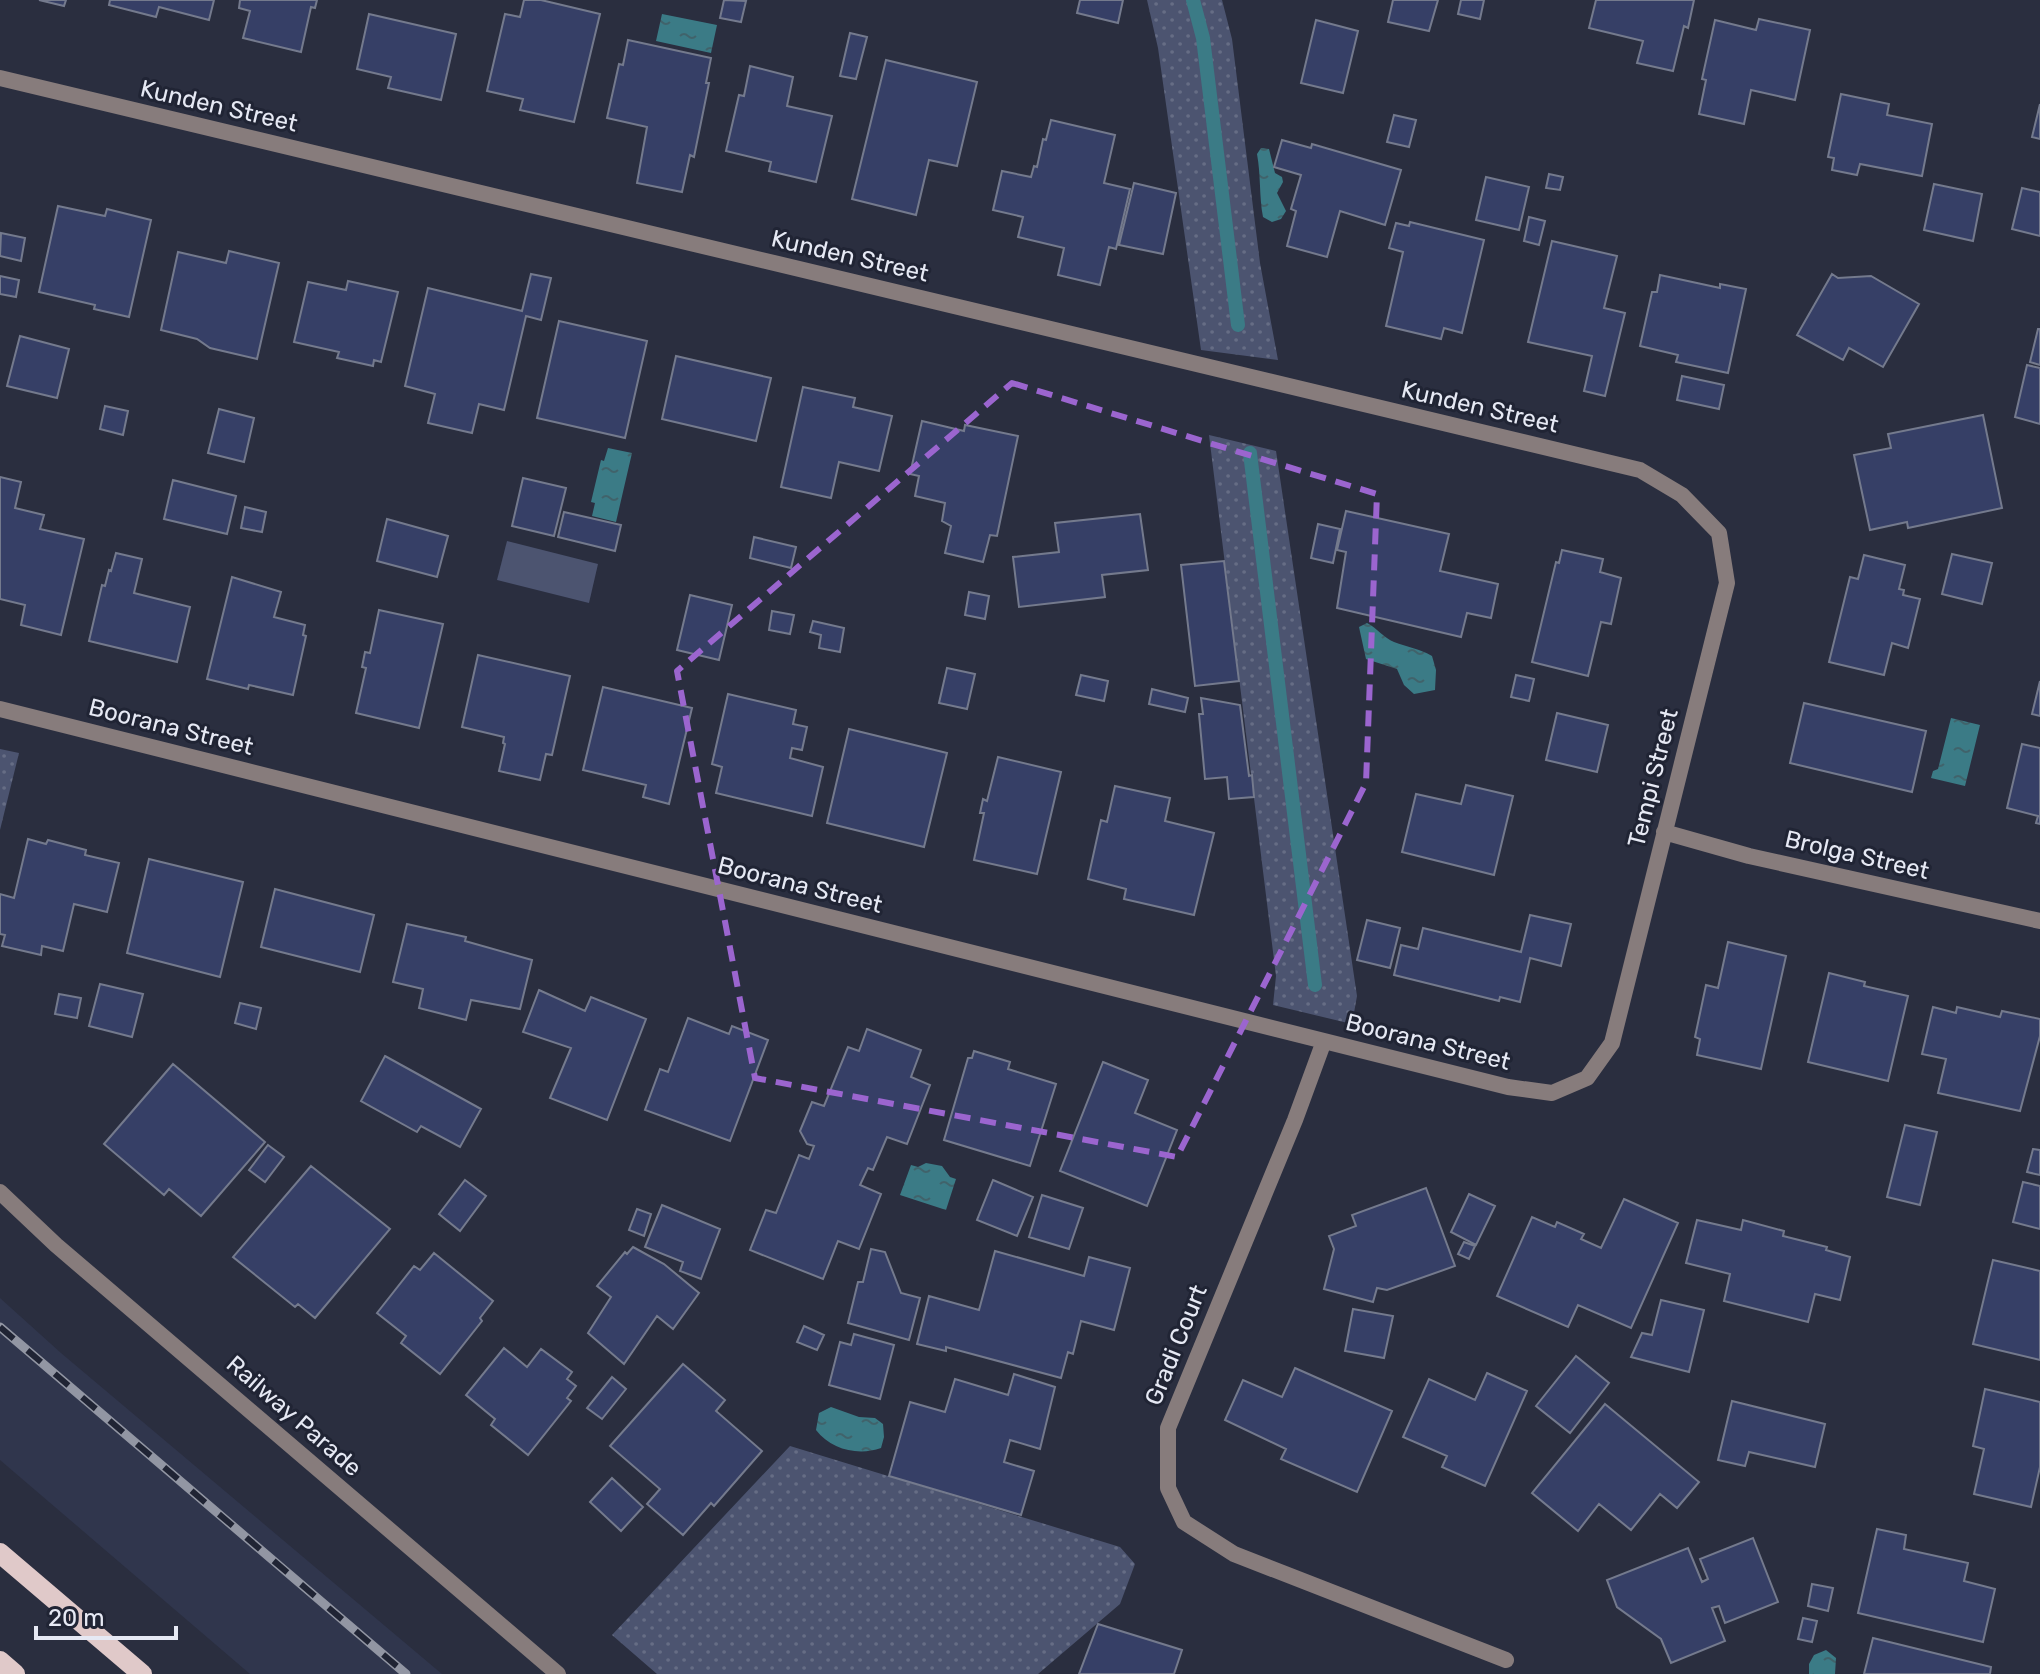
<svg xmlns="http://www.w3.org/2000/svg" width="2040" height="1674" viewBox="0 0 2040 1674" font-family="Rubik,sans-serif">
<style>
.built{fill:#30364d}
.grass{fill:#4c5470}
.park{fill:url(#park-dots)}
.water{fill:url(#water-ripples)}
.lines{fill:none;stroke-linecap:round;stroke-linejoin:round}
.stream{stroke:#3b7b86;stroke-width:14}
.building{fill:#363f66;stroke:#747a8d;stroke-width:2}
.street{stroke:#877c7c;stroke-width:16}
.primary{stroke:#e0c9c9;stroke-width:20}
.rail-casing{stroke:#9296a3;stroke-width:9}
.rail{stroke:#202434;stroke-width:6;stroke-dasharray:18;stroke-linecap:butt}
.marked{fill:none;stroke:#9b65cf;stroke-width:6;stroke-dasharray:16 10;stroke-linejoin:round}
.labels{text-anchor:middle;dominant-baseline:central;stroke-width:6;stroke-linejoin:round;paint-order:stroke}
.street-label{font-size:24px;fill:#e6e9f4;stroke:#202434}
</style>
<defs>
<pattern id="park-dots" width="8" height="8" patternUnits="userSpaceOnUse" patternTransform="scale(2)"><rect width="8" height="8" fill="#4c5470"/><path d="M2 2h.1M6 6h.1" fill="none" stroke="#666d85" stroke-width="1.8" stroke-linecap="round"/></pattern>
<pattern id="water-ripples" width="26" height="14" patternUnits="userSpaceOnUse" patternTransform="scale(2)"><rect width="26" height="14" fill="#3b7b86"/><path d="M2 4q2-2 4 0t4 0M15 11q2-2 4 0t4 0" fill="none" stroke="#40636b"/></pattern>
</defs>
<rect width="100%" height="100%" fill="#2a2e3f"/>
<path class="built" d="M0,1298l61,55 381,321h-192l-250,-214z"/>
<path class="grass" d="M507,541l91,23 -9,39 -92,-23z"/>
<path class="park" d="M1147,0h75l10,39 28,224 18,97 -77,-10 -43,-302z
M1209,435l67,16 81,545 -5,28 -79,-19 3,-29z
M0,749l19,4 -19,77z
M790,1446l330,101 15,17 -15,40 -82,70h-381l-45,-39z"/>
<path class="water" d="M662,14l55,11 -6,28 -55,-12z
M1261,148l8,1 6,24 7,4 1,5 -6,11 9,18 -5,8 -9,3 -9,-5c-4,-21 -2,-42 -6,-63z
M608,448l24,5 -16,69 -24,-6 3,-13 -4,-1 10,-42 3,1z
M1367,623c10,5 17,15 27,19 13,5 26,7 38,14l4,14 -1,20 -21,4 -10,-9 -7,-16 -31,-10 -7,-32z
M1951,718l29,7 -15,61 -34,-8 2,-7 5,-2z
M926,1163l16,3 8,11 6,2 -10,31 -46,-15 11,-30 7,2z
M831,1407l28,10 16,1 8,6 1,13 -3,11c-22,8 -50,2 -65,-18l3,-17z
M1826,1650l10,8 -1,16h-26v-10l5,-9z"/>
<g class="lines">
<path class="stream" d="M1193,0l10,38 35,287
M1250,453l65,532"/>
</g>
<path class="building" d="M39,0h27l-2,6z
M110,0h104l-5,20 -50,-13 -3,10 -47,-12z
M240,0h77l-2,8 -4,-1 -10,45 -58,-14 7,-27 -11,-3z
M524,0h17l59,14 -26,108 -54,-12 3,-11 -36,-8 18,-77 15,3z
M724,0l22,1 -5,21 -21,-4z
M1080,0h43l-5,23 -41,-10z
M1393,0h45l-9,31 -41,-9z
M1461,0h23l-4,19 -22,-5z
M1596,0h98l-6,28 -4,-2 -11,45 -36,-8 6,-22 -54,-13z
M369,14l87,20 -15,66 -53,-12 3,-11 -34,-8z
M1759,19l51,11 -15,70 -44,-10 -7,34 -45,-10 7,-34 -4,-1 13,-59 41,10z
M1316,20l42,11 -15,62 -42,-10z
M850,33l17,4 -11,42 -16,-3z
M628,40l83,18 -5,25h3l-15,74 -4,-2 -8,37 -45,-9 10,-56 -40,-9 12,-54 4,1z
M886,60l91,22 -20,84 -28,-6 -13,55 -64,-16z
M750,66l43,11 -6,29 45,10 -16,66 -47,-11 2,-9 -45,-11 13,-56 5,1z
M1841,94l48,10 -2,11 45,9 -10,52 -62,-12 -3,11 -25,-5 2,-12 -6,-1z
M2040,104v35l-8,-2z
M1394,115l22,5 -7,27 -22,-5z
M1051,120l64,15 -11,48 26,6 -14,60 -7,-2 -9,38 -42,-10 6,-27 -46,-11 5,-20 -30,-7 9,-39 29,6 3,-11 3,1 6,-28 3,1z
M1282,140l29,8 1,-4 89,26 -16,55 -45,-14 -13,46 -40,-11 9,-35 -5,-2 10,-34 -27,-8z
M1549,174l14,3 -3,13 -14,-2z
M1486,177l43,10 -10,43 -43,-10z
M1134,183l42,10 -13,61 -44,-9z
M1934,184l48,10 -9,47 -49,-11z
M2022,188l18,4v44l-28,-7z
M58,206l47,10 2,-7 44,11 -22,97 -35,-8 1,-4 -56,-13z
M1529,217l16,4 -6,24 -15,-4z
M1410,222l74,18 -22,93 -18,-5 -3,11 -55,-13 17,-74 -14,-4 7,-25 13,3z
M1,233l24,5 -4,23 -21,-5z
M1552,241l65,15 -13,52 21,5 -20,83 -21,-5 8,-35 -64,-14z
M229,251l50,12 -22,96 -47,-11 -13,-9 -36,-9 17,-78 48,11z
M531,274l20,4 -10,42 -15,-4 -22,94 -25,-6 -7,29 -44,-10 7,-29 -30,-8 23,-98 94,23z
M1832,274l6,4 33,-2 48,28 -36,63 -34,-19 -6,12 -46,-25z
M1660,275l60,13v-4l26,5 -18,84 -52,-11 2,-7 -38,-9 12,-54h5z
M0,276l19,4 -3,17 -16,-3z
M348,281l50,11 -17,70 -7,-2 -1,6 -36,-8 2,-6 -45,-10 14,-60 38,8z
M559,321l88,20 -22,97 -88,-20z
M2038,329h2v36l-10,-3z
M20,336l49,13 -12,49 -50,-12z
M676,356l95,22 -15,63 -94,-22z
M2027,365l13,3v56l-25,-7z
M1682,376l42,9 -5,24 -42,-9z
M803,387l52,11 -2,9 39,9 -13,55 -40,-9 -8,36 -50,-11z
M105,406l23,5 -5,24 -23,-6z
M219,409l35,9 -10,44 -36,-9z
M1983,415l19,93 -94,20 -1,-6 -37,8 -16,-75 37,-7 -3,-14z
M922,421l42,10 1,-6 53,11 -21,100 -7,-1 -7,27 -38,-9 6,-27 -9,-5 3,-18 -30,-7 4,-20 -9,-2z
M0,477l21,5 -6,26 29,7 -4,14 44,10 -23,96 -40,-10 4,-20 -25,-6z
M523,478l43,10 -12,48 -42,-10z
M173,480l63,16 -9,38 -63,-15z
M245,507l21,5 -4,20 -21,-4z
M1346,511l103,23 -9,37 58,13 -7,34 -24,-5 -6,24 -124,-29 9,-56 -9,-2z
M564,512l57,13 -6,26 -57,-14z
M1140,514l8,56 -46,5 3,22 -86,10 -6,-50 46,-5 -4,-29z
M387,519l61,17 -11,41 -60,-16z
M1318,524l22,5 -7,34 -22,-5z
M754,537l42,10 -5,21 -41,-10z
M1562,550l41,9 -3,13 21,6 -10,46 -10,-2 -13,54 -56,-14 24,-100 3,1z
M116,553l26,6 -8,34 56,14 -13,55 -88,-21 13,-56 3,1 4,-16 2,1z
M1952,554l40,9 -10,41 -40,-10z
M1864,555l41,10 -6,24 5,1 -1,5 17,4 -12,49 -16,-5 -8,32 -55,-13 21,-85 8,2z
M1224,561l15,120 -44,5 -14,-121z
M232,577l49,15 -7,25 31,8 -2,10 3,1 -13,59 -44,-10 -1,4 -41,-10z
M969,592l20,4 -4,23 -20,-4z
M690,595l42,10 -13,55 -42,-10z
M379,610l64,14 -24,104 -63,-15 10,-45 -4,-1 3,-15 5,1z
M772,611l22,4 -4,19 -21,-4z
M813,621l31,7 -4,24 -21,-4 2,-13 -11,-3z
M478,655l92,21 -18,79 -6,-1 -6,26 -41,-9 6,-27 -2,-1 1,-6 -42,-10z
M947,668l28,6 -8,35 -28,-6z
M1081,675l27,6 -4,20 -28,-6z
M1516,675l18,4 -5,22 -18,-4z
M2040,681v35l-8,-2z
M603,687l89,21 -23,96 -26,-7 3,-12 -63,-15z
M1152,689l36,9 -3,14 -36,-8z
M728,694l68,16 -3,14 14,3 -5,23 -10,-2 -2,10 33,9 -11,49 -96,-23 6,-26 -10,-3z
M1201,698l39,7 9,71 3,-1 2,22 -25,2 -2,-22 -22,2 -6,-65h4z
M1804,703l122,28 -14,61 -122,-29z
M1557,713l51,12 -11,47 -51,-12z
M849,729l98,24 -23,94 -97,-24z
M2022,744l18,4v76l-4,-1 2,-7 -31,-8z
M998,757l63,15 -24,102 -63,-14 10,-47h-4l3,-14 4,2z
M1466,785l47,11 -19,79 -92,-23 14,-58 45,10z
M1115,786l55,12 -5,23 49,12 -20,82 -70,-16 2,-10 -38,-10 13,-59 6,2z
M28,839l18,5 2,-4 38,10 -1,5 34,8 -12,49 -33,-8 -11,47 -21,-5 -1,9 -39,-9 3,-11 -5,-1v-40l14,4z
M149,859l94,23 -23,95 -93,-24z
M275,889l99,26 -14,57 -99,-25z
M1530,915l41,9 -10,42 -31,-8 -10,44 -20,-5 -1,4 -105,-26 7,-30 17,4 5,-21 98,24z
M1367,920l33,8 -10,40 -33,-8z
M407,924l59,13 -1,4 67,19 -12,49 -49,-9 -5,20 -47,-12 4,-19 -30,-7z
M1728,942l58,14 -25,113 -64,-14 3,-16 -5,-2 11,-52 12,3z
M1829,973l36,9 -1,4 44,10 -20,85 -80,-19z
M100,984l43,10 -11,43 -43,-11z
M539,990l46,21 6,-14 55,22 -39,101 -57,-22 21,-50 -48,-16z
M59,994l22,4 -4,20 -22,-4z
M240,1003l21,5 -5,21 -21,-6z
M1933,1007l23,6 1,-6 43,10 2,-6 38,8v17l-20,75 -82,-18 8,-34 -24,-5z
M688,1018l41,16 3,-8 36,14 -38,101 -85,-31 15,-41 8,3z
M867,1029l54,21 -10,27 19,8 -23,59 -20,-7 -14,33 -5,-2 -8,17 21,9 -22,55 -21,-8 -15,38 -73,-29 16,-40 10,3 23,-58 10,4 5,-13 -7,-2 -7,-13 12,-29 12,4 24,-59 11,4z
M974,1051l36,11 -2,7 48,15 -26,82 -86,-26 24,-82h4z
M385,1056l96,53 -21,38 -39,-21 -4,6 -56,-31z
M1103,1062l45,18 -13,33 42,17 -30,76 -87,-35z
M173,1064l92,78 -64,74 -32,-27 -5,6 -60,-51z
M1905,1125l32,7 -17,73 -33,-8z
M268,1145l16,12 -19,25 -16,-12z
M2033,1149l7,1v25l-13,-3z
M311,1166l79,63 -75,89 -17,-14 -3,3 -62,-50z
M465,1180l21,16 -26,35 -21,-17z
M993,1180l40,17 -16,39 -40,-16z
M2023,1182l17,4v43l-27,-7z
M1426,1188l29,78 -68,24 -10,-2 -4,14 -49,-13 10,-40 -5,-13 27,-10 -4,-11z
M1469,1194l26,12 -19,39 -25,-13z
M1042,1195l41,13 -14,41 -40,-12z
M1624,1199l54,24 -47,105 -53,-23 -10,22 -71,-31 35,-79 23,10 2,-5 27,12 -3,5 20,9z
M662,1205l58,24 -19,50 -21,-8 3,-9 -38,-15z
M637,1209l14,5 -7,22 -15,-6z
M1697,1220l44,10 2,-10 41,11 -1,5 44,11 -1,3 24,7 -10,43 -25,-6 -7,28 -84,-21 6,-27 -44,-11z
M1464,1242l11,4 -6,13 -11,-5z
M633,1247l31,17 35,29 -26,36 -16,-13 -33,48 -36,-31 23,-36 -14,-11 28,-34 2,2z
M871,1249l14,3 16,41 19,5 -11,42 -61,-17 10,-41h5z
M995,1251l89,25 5,-19 41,11 -16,62 -33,-9 -8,33 -5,-2 -7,26 -115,-31v4l-29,-7 12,-48 50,14z
M434,1253l59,48 -13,17 2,3 -42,53 -39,-31 5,-7 -29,-23 37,-47 6,4z
M1993,1260l47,11v89l-67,-16z
M1661,1300l43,10 -15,62 -58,-15 11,-24 10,2z
M1353,1309l40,7 -9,42 -39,-7z
M804,1326l20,9 -7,15 -20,-8z
M854,1334l40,11 -14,54 -51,-14 11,-43 11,3z
M504,1348l23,19 14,-18 31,23 -5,7 9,7 -9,12 4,3 -43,54 -37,-30 4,-6 -29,-24z
M1576,1356l33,27 -39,50 -34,-27z
M683,1364l42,36 -9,11 46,40 -48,55 -3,-3 -28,32 -36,-31 13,-15 -50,-43z
M1295,1368l97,43 -35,81 -76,-33 5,-10 -61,-29 18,-40 39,17z
M1487,1373l40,18 -42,95 -43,-19 5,-11 -44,-19 26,-58 46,21z
M1014,1374l41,13 -15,62 -30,-9 -6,22 30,9 -13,44 -132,-39 21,-74 35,10 10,-33 53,16z
M612,1377l14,12 -24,30 -15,-11z
M1985,1389l55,13v65l-9,40 -57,-13 10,-45 -11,-3z
M1732,1401l93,23 -10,43 -66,-15 -4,14 -27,-6z
M1605,1404l94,78 -22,26 -17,-14 -29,36 -32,-26 -21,27 -46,-38z
M612,1478l31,29 -22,24 -31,-29z
M1877,1529l29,6 -2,14 64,14 -4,18 31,8 -12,53 -125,-29z
M1753,1538l25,64 -53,21 -6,-17 -7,2 13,33 -54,22 -10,-24 -44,-32 -10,-27 81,-32 14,34 6,-3 -8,-20z
M1812,1584l21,4 -5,23 -20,-5z
M1803,1618l14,3 -5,21 -14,-3z
M1098,1624l84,26 -8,24h-95z
M1873,1638l118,29 -1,7h-126z"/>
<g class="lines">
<path class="street" d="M0,78l1640,392 42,25 37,38 8,50 -115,460 -25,35 -35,15 -44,-6 -184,-46 -1324,-332
M1664,832l85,24 291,65
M1324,1041l-29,79 -127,308v60l16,34 50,32 272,106
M0,1192l56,53 502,429"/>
<path class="primary" d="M0,1553l142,121
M0,1661l15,13"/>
<defs>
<path id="rail" d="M0,1327l406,347"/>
</defs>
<use href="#rail" class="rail-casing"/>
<use href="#rail" class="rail"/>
</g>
<path class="marked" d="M1012,383l365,111 -11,289 -189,374 -422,-79 -78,-407z"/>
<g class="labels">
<g class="street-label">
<text transform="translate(219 106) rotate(13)">Kunden Street</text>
<text transform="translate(850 256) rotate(13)">Kunden Street</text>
<text transform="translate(1480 407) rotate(13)">Kunden Street</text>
<text transform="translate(171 727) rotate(14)">Boorana Street</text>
<text transform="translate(1653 778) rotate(-76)">Tempi Street</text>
<text transform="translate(1857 855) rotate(13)">Brolga Street</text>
<text transform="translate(800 885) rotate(14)">Boorana Street</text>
<text transform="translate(1428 1042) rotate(14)">Boorana Street</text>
<text transform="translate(1176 1345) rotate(-68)">Gradi Court</text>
<text transform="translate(294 1416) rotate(41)">Railway Parade</text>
</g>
</g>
<path d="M36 1626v12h140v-12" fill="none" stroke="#e6e9f4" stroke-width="4"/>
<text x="48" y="1626" font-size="24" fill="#e6e9f4" stroke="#202434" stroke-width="6" paint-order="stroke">20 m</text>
</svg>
